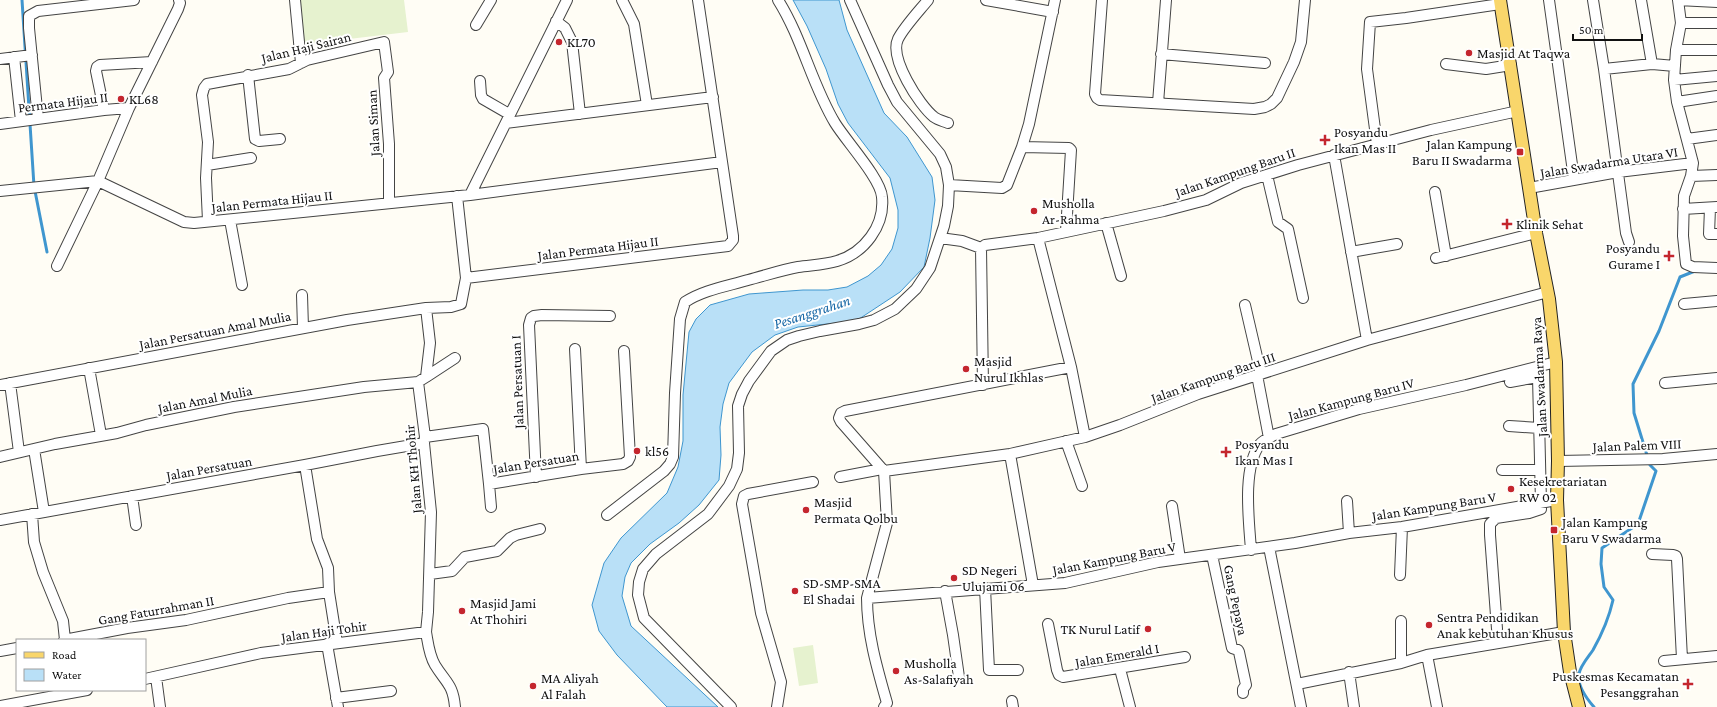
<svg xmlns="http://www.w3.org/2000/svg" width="1717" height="707" viewBox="0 0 1717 707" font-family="'Crimson Pro',serif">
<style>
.pitch{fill:#e6f2cf}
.water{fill:#b9e0f7;stroke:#3f96cf}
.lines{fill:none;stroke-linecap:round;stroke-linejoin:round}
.stream{stroke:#3f96cf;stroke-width:3}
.minor-casing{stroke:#444;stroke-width:12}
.major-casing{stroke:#222;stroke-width:14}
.minor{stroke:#fff;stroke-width:10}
.major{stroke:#f9d66b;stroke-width:12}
.poi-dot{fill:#c4262e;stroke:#fff;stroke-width:1.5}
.labels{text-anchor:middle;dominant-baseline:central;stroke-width:4;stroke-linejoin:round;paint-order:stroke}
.poi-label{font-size:14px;fill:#111;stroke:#fff;text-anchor:start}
.street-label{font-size:14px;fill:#111;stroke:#fff}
.water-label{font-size:15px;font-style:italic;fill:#1768a6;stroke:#fff}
</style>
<rect width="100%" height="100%" fill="#fffdf5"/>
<path class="pitch" d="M293,0h111l4,32 -110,13z
M813,645l5,38 -19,3 -6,-38z"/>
<path class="water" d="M793,0h46l8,30 37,83 23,24 25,40 3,23 -5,38 -6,29 -24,25 -44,29 -58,6 -23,8 -23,17 -23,31 -6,21 -3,23 1,28 -2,25 -20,25 -20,18 -29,21 -19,19 -6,14 -3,19 9,30 87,81h-51l-50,-52 -18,-24 -7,-26 12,-42 17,-25 46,-45 11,-26 5,-26v-46l6,-63 7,-13 14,-14 39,-11 54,-4h25l19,-3 21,-11 13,-11 11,-16 6,-21v-18l-8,-32 -42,-55 -10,-19 -12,-35 -19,-43z"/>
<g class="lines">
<path class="stream" d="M22,0l12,186 13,66
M1594,707c-7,-8 -17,-21 -15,-33 1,-8 10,-18 14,-24 9,-16 16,-32 20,-50l-9,-13 -3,-23 1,-16 36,-24 18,-53 -6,-6 -16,-52 -1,-29 26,-53 21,-54 15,-6"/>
<defs>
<path id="minor" d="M295,0l6,63
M622,0l12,24 13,81
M928,0c-9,11 -24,27 -30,39 -9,19 21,66 36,78 4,3 9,4 14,6
M986,0l67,12
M1055,0l-26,124 -7,23 47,1 2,2 -5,81
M1102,0l-7,94 2,4 3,2 154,9 11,-2 6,-3 6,-6 17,-36 7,-20 4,-42
M1549,0l25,179
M1593,0l11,69 22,164 3,9
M1641,0l11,64
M1678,0l3,23 -5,27 -2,30 3,22 16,61 -2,13 -7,20 -1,40 3,28 7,3 24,1
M1678,0l39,2
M556,21l9,7 7,14 8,72
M1681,23h36
M476,25l15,-25
M1676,50h41
M1161,54l104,9
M14,57l7,64
M0,59l32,-4
M1446,64l40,5 25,-4
M1604,69l48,-5 23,2
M248,75l7,64 4,2 21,-2
M1674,80l43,-4
M480,81l1,14 2,4 26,15
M1677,102l40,-6
M1158,103l8,-103
M104,110l-8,-39 1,-4 3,-2 52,-3
M38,119l-9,-91v-12l9,-5 96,-11
M506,123l207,-26
M0,124l104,-14 25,-2
M1687,139l30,-4
M1377,144l-10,-75 3,-47 36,-4 94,-14
M1334,155l33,185
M207,165l44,-7
M1267,175l11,47 10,7 15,69
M1691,176l26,-1
M949,185l53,3 5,-3 15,-38
M1529,188l89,-16 75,-9
M0,191l98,-10 31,-73 49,-99 2,-6 -1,-3
M1435,192l11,64
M470,195l252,-33
M457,196l9,82 262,-32 5,-6v-4l-35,-236
M1710,208l-1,26h8
M1683,209l34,-2
M230,220l12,65
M208,221l-2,-43 2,-36 -6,-47 2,-7 3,-4 82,-15 18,-9 77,-18 4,30 -4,6 5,66v59
M1106,223l15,53
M940,238l22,3 19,7
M1038,238l33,129 14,70
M1351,252l46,-8
M1436,258l100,-25
M57,266l41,-85 86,41 10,1 276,-28 97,-195
M302,295l1,33
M1684,304l33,-3
M1245,305l16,69
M426,308l4,35 -4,34 -8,5 7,55 -1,6 7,69 -3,100 -2,20
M575,349l6,120
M89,368l12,67
M1257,375l12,63
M426,377l29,-19
M10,383l9,69
M1665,383l52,-5
M0,385l347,-65 79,-12 25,-1 10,-3 5,-26
M983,385l-2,-137 4,-3 53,-7 126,-27 42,-11 35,-17 57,-18 133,-35 87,-19
M1509,426l30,2
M425,437l58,-8 6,55 92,-15 42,-5 5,-3 2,-4 -6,-106
M1066,441l16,45
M34,449l10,63
M1010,454l23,131
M0,457l55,-13 62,-11 29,-8 88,-18 130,-20 54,-5
M1558,461l105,-2 54,-5
M305,465l12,74 11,29 1,24 8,51
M1502,470h38
M884,471l126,-17 75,-17 35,-12 78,-31 169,-54 181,-48
M884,471l-43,-49 -2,-4 2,-5 4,-2 226,-44
M884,471l3,52 -20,75c0,36 10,70 20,105l-3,4
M536,477l-7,-152 2,-7 3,-2 8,-1 68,1
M840,477l42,-8
M489,484l2,23
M132,496l4,29
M1347,501l2,32
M1172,506l8,53
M32,514l2,28 9,30 20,49 2,19
M607,515l57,-44 6,-7 3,-7 2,-64 5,-74 5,-17c18,-12 43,-16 63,-22 16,-4 33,-10 50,-13 13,-2 26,-2 39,-6 27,-8 48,-35 45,-64 -1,-18 -36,-56 -47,-74 -23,-38 -33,-85 -57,-123
M0,520l305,-55 72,-14 47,-8
M1269,547l32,160
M1251,550c-2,-29 -9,-82 9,-106 3,-4 11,-7 16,-10l83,-25 107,-24 90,-23
M1652,554l21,1 3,1 1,3 5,100
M1212,555l20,93 6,2 1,2 7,33 -3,4v4
M430,574l22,-3 13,-14 32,-6 13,-13 6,-3 24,-6
M1400,575l2,-48
M985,588l4,82h29
M945,591l8,44 6,42
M867,598l198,-15 93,-21 137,-19 54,-10 53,-6 155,-27
M1401,621v42
M1048,624l9,46 2,5 4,2 122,-20
M1497,629l-7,-94v-11l6,-6 33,-5 12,-4v-6l-3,-126 -28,5
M64,640l63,-12 59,-8 102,-22 41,-6
M327,644l11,63
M0,651l17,-3
M1427,655l10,52
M1664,661l53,-5
M1120,669l10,38
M1349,672l5,35
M156,677l4,30
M145,679l116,-26 165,-21c2,11 3,23 9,33 11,18 18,19 20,42
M1297,684l104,-21 26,-8 137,-23
M336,698l55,-7
M1012,701l1,6
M0,706l87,-16
M731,707l-87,-89 -6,-23 1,-13 4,-13 13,-15 52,-40 21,-28 8,-17 2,-16 -1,-47 4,-12 7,-13 22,-30 16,-11 12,-4 21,-5 39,-7 15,-4 21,-11 21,-20 14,-21 14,-42 4,-20 1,-21 -3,-18 -6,-13 -43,-52 -9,-17 -38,-85
M777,707l4,-25 -20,-69 -19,-109 2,-8 4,-2 65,-12"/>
<path id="major" d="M1500,0l36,233 13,66 7,63 2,99 -1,39 7,132 6,40 9,35"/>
</defs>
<use href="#minor" class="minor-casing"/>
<use href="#major" class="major-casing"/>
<use href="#minor" class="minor"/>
<use href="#major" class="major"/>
</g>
<g class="poi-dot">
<circle cx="559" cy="42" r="4"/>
<circle cx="1469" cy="53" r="4"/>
<circle cx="121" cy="99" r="4"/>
<path d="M1323 134h4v4h4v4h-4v4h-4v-4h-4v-4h4z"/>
<rect x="1516" y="148" width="8" height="8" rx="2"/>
<circle cx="1034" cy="211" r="4"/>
<path d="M1505 218h4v4h4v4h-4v4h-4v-4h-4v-4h4z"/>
<path d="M1667 250h4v4h4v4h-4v4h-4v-4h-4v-4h4z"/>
<circle cx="966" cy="369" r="4"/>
<circle cx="637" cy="451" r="4"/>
<path d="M1224 446h4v4h4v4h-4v4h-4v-4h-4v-4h4z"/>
<circle cx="1511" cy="489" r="4"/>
<circle cx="806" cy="510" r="4"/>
<rect x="1550" y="526" width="8" height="8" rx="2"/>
<circle cx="954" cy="578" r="4"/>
<circle cx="795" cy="591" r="4"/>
<circle cx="462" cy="611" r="4"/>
<circle cx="1429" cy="625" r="4"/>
<circle cx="1148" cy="629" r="4"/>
<circle cx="896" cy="671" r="4"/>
<path d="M1686 678h4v4h4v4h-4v4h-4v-4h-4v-4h4z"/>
<circle cx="533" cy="686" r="4"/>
</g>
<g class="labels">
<g class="poi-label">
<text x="567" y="42">KL70</text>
<text x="1477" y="53">Masjid At Taqwa</text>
<text x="129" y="99">KL68</text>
<text x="1334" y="132">Posyandu<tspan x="1334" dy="16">Ikan Mas II</tspan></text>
<text x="1512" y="144" text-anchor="end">Jalan Kampung<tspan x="1512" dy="16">Baru II Swadarma</tspan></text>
<text x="1042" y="203">Musholla<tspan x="1042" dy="16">Ar-Rahma</tspan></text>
<text x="1516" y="224">Klinik Sehat</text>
<text x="1660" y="248" text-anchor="end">Posyandu<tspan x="1660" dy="16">Gurame I</tspan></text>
<text x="974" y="361">Masjid<tspan x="974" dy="16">Nurul Ikhlas</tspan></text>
<text x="1235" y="444">Posyandu<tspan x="1235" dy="16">Ikan Mas I</tspan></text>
<text x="645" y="451">kl56</text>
<text x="1519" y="481">Kesekretariatan<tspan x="1519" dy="16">RW 02</tspan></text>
<text x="814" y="502">Masjid<tspan x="814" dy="16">Permata Qolbu</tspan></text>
<text x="1562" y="522">Jalan Kampung<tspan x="1562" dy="16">Baru V Swadarma</tspan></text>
<text x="962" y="570">SD Negeri<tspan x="962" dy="16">Ulujami 06</tspan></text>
<text x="803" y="583">SD-SMP-SMA<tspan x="803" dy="16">El Shadai</tspan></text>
<text x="470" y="603">Masjid Jami<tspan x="470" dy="16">At Thohiri</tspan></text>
<text x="1437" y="617">Sentra Pendidikan<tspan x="1437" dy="16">Anak kebutuhan Khusus</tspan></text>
<text x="1140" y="629" text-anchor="end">TK Nurul Latif</text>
<text x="904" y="663">Musholla<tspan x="904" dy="16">As-Salafiyah</tspan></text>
<text x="1679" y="676" text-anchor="end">Puskesmas Kecamatan<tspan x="1679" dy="16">Pesanggrahan</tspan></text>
<text x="541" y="678">MA Aliyah<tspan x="541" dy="16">Al Falah</tspan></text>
</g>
<g class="street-label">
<text transform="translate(306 47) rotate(-14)">Jalan Haji Sairan</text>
<text transform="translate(63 102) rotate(-7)">Permata Hijau II</text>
<text transform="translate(373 123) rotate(-93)">Jalan Siman</text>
<text transform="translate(1609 162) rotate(-9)">Jalan Swadarma Utara VI</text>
<text transform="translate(1235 172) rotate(-19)">Jalan Kampung Baru II</text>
<text transform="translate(272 201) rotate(-6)">Jalan Permata Hijau II</text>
<text transform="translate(598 248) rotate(-7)">Jalan Permata Hijau II</text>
<text transform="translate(215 330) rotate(-11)">Jalan Persatuan Amal Mulia</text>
<text transform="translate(1213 377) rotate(-19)">Jalan Kampung Baru III</text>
<text transform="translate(1539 377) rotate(-93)">Jalan Swadarma Raya</text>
<text transform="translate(517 382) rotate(-92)">Jalan Persatuan I</text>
<text transform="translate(205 399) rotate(-11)">Jalan Amal Mulia</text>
<text transform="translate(1351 399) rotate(-15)">Jalan Kampung Baru IV</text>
<text transform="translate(1637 445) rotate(-2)">Jalan Palem VIII</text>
<text transform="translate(536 462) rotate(-9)">Jalan Persatuan</text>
<text transform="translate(209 468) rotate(-10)">Jalan Persatuan</text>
<text transform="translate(413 469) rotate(-95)">Jalan KH Thohir</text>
<text transform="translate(1434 506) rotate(-9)">Jalan Kampung Baru V</text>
<text transform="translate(1114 558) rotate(-11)">Jalan Kampung Baru V</text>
<text transform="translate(1236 600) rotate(78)">Gang Pepaya</text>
<text transform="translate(156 610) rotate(-10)">Gang Faturrahman II</text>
<text transform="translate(324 631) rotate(-8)">Jalan Haji Tohir</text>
<text transform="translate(1117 655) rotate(-10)">Jalan Emerald I</text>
</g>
<g class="water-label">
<text transform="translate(812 312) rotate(-18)">Pesanggrahan</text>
</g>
</g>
<rect x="16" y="639" width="130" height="52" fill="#ffffff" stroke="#a0a0a0"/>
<rect x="24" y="652" width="20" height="6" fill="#f9d66b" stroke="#a0a0a0"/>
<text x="52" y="659" font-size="12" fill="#111111">Road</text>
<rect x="24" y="669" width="20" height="12" fill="#b9e0f7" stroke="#a0a0a0"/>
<text x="52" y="679" font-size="12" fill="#111111">Water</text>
<path d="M1573 34v6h69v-6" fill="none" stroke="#111111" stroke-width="2"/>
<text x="1579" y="34" font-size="12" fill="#111111" stroke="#ffffff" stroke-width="3" paint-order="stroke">50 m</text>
</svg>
